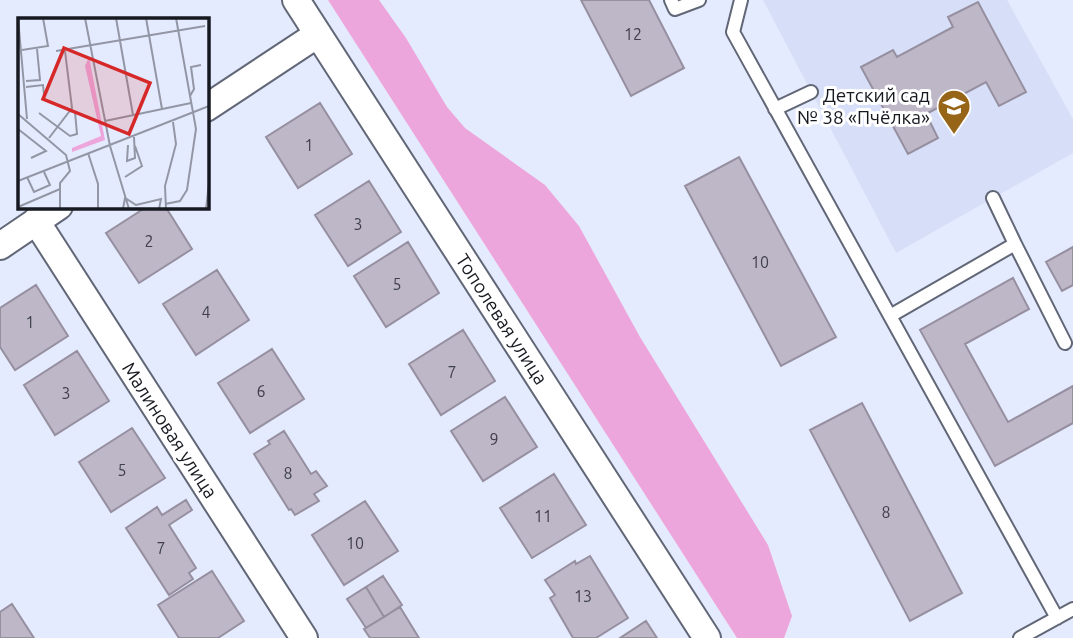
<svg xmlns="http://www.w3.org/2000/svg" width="1073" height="638" viewBox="0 0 1073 638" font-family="Ubuntu,sans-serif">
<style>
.built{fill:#d7dff8}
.green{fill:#eda6db}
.building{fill:#bdb7c8;stroke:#968fa0;stroke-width:2}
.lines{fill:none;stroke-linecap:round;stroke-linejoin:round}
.lane-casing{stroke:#616776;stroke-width:16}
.street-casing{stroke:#616776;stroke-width:30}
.lane{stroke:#fff;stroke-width:12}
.street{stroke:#fff;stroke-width:26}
.labels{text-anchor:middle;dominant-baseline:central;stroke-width:6;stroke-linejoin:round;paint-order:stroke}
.number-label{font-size:16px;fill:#40404a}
.poi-label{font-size:19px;fill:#171920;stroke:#fff;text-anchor:end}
.street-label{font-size:19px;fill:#171920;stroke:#fff}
.inset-road{fill:none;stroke:#9397a5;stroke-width:2}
.view{fill:#d62828;fill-opacity:0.15;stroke:#d62828;stroke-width:3.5}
.inset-edge{fill:none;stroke:#171920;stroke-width:3.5}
</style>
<rect width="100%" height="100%" fill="#e5ebfe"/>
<path class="built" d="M763,0h244l66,119v34l-177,100z"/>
<path class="green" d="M328,0h51l27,38 41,69 18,21 80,57 34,41 61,111 128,208 24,71 -8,22h-47z"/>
<path class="building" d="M581,0h68l35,68 -53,28z
M978,2l48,90 -27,14 -13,-24 -60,32 12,24 -30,16 -47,-87 32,-17 4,7 56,-30 -5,-10z
M320,103l32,51 -54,34 -32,-51z
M739,157l97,180 -55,29 -96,-180z
M369,181l32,51 -53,34 -33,-51z
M148,206h17l27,43 -53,34 -33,-50z
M408,242l31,51 -53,34 -32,-51z
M1073,247v38l-11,6 -16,-29z
M217,270l32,50 -53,35 -33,-51z
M1013,278l16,31 -64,35 43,78 65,-36v37l-78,43 -75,-136z
M36,285l32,51 -53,34 -15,-23v-39z
M463,330l32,51 -54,34 -32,-51z
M272,349l32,50 -54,34 -32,-50z
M77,351l32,50 -54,34 -31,-50z
M505,397l32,50 -54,34 -32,-50z
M862,403l100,190 -52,28 -100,-191z
M132,428l33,50 -54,34 -32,-50z
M284,431l27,43 5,-3 11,15 -13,8 5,7 -24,14 -4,-6 -2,1 -35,-56 16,-10 -2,-3z
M554,474l32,51 -54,33 -32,-50z
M186,500l6,10 -23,15 27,43 -7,5 4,6 -24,16 -43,-67 31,-21 5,8z
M365,501l33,50 -54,34 -32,-50z
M590,556l38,62 -32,20h-23l-23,-40 5,-3 -10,-15 30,-19 1,3z
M212,571l32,50 -26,17h-39l-21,-33z
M383,576l19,29 -18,12 -18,-30z
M366,587l18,30 -18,11 -19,-29z
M12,604l22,34h-34v-26z
M400,607l19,31h-49l-6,-9z
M646,621l11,17h-37z"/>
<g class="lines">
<defs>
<path id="lane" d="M671,0l4,9 24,-9
M741,0l-8,32 324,586
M775,109l36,-17
M1015,244l50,99
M890,316l125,-72 -22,-46
M1020,638l53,-29"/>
<path id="street" d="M296,0l411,638
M206,108l112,-74
M36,221l268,417
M0,246l59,-40"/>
</defs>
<use href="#lane" class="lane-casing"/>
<use href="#street" class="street-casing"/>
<use href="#lane" class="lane"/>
<use href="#street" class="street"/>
</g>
<defs>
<symbol id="school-pin" viewBox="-11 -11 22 30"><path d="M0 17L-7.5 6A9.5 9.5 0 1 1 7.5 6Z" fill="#976517" stroke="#fff"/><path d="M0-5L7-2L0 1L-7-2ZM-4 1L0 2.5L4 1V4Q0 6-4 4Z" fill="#fff"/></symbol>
</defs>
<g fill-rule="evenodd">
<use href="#school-pin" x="935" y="87" width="38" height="52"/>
</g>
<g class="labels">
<g class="number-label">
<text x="633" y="34">12</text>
<text x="309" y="145">1</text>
<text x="358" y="224">3</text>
<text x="149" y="241">2</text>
<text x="760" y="262">10</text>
<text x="397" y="284">5</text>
<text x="206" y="312">4</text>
<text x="30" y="322">1</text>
<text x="452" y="372">7</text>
<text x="261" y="391">6</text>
<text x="66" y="393">3</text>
<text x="494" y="439">9</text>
<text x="122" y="470">5</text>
<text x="288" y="473">8</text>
<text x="886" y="512">8</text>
<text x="543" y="516">11</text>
<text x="355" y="543">10</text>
<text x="161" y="548">7</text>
<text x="583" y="596">13</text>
</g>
<g class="poi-label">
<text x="930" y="95">Детский сад<tspan x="930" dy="22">№ 38 «Пчёлка»</tspan></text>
</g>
<g class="street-label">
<text transform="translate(502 319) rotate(57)">Тополевая улица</text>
<text transform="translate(170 430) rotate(57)">Малиновая улица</text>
</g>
</g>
<g transform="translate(18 18)">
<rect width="191" height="191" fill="#e5ebfe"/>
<path d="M71,39l16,83 -33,12v-4l29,-12 -16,-70z" fill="#eda6db"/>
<path class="inset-road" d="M0,0l9,101M67,0l25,128 19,63M98,0l17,97M128,0l16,91M4,32l26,-4 -5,-28M38,33l149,-25M8,63l14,-1 -3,-31M8,69l17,-2 1,10M172,78l4,-7 -3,-22 10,-2M21,95l31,23 7,-2 -2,-22 -6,-1M0,96l48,41 4,16 -10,12v26M87,103l86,-18M0,111l28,22 -15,7M31,120l23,-30 -7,-57M110,127l-1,16 8,-3 -1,-21M70,135l10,31v25M9,159l7,15 16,-7 -6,-13M107,159l17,-11 -7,-20M0,163l191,-75M147,186l15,-3 7,-11 9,-61 -20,-111M0,189l42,-18M105,191l2,-11 11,7 25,-6 -2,10M148,191l-1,-23 11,-42 -3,-22M188,191l3,-26"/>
<path class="view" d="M46,30l86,35 -21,51 -86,-35z"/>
<rect width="191" height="191" class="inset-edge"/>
</g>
</svg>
